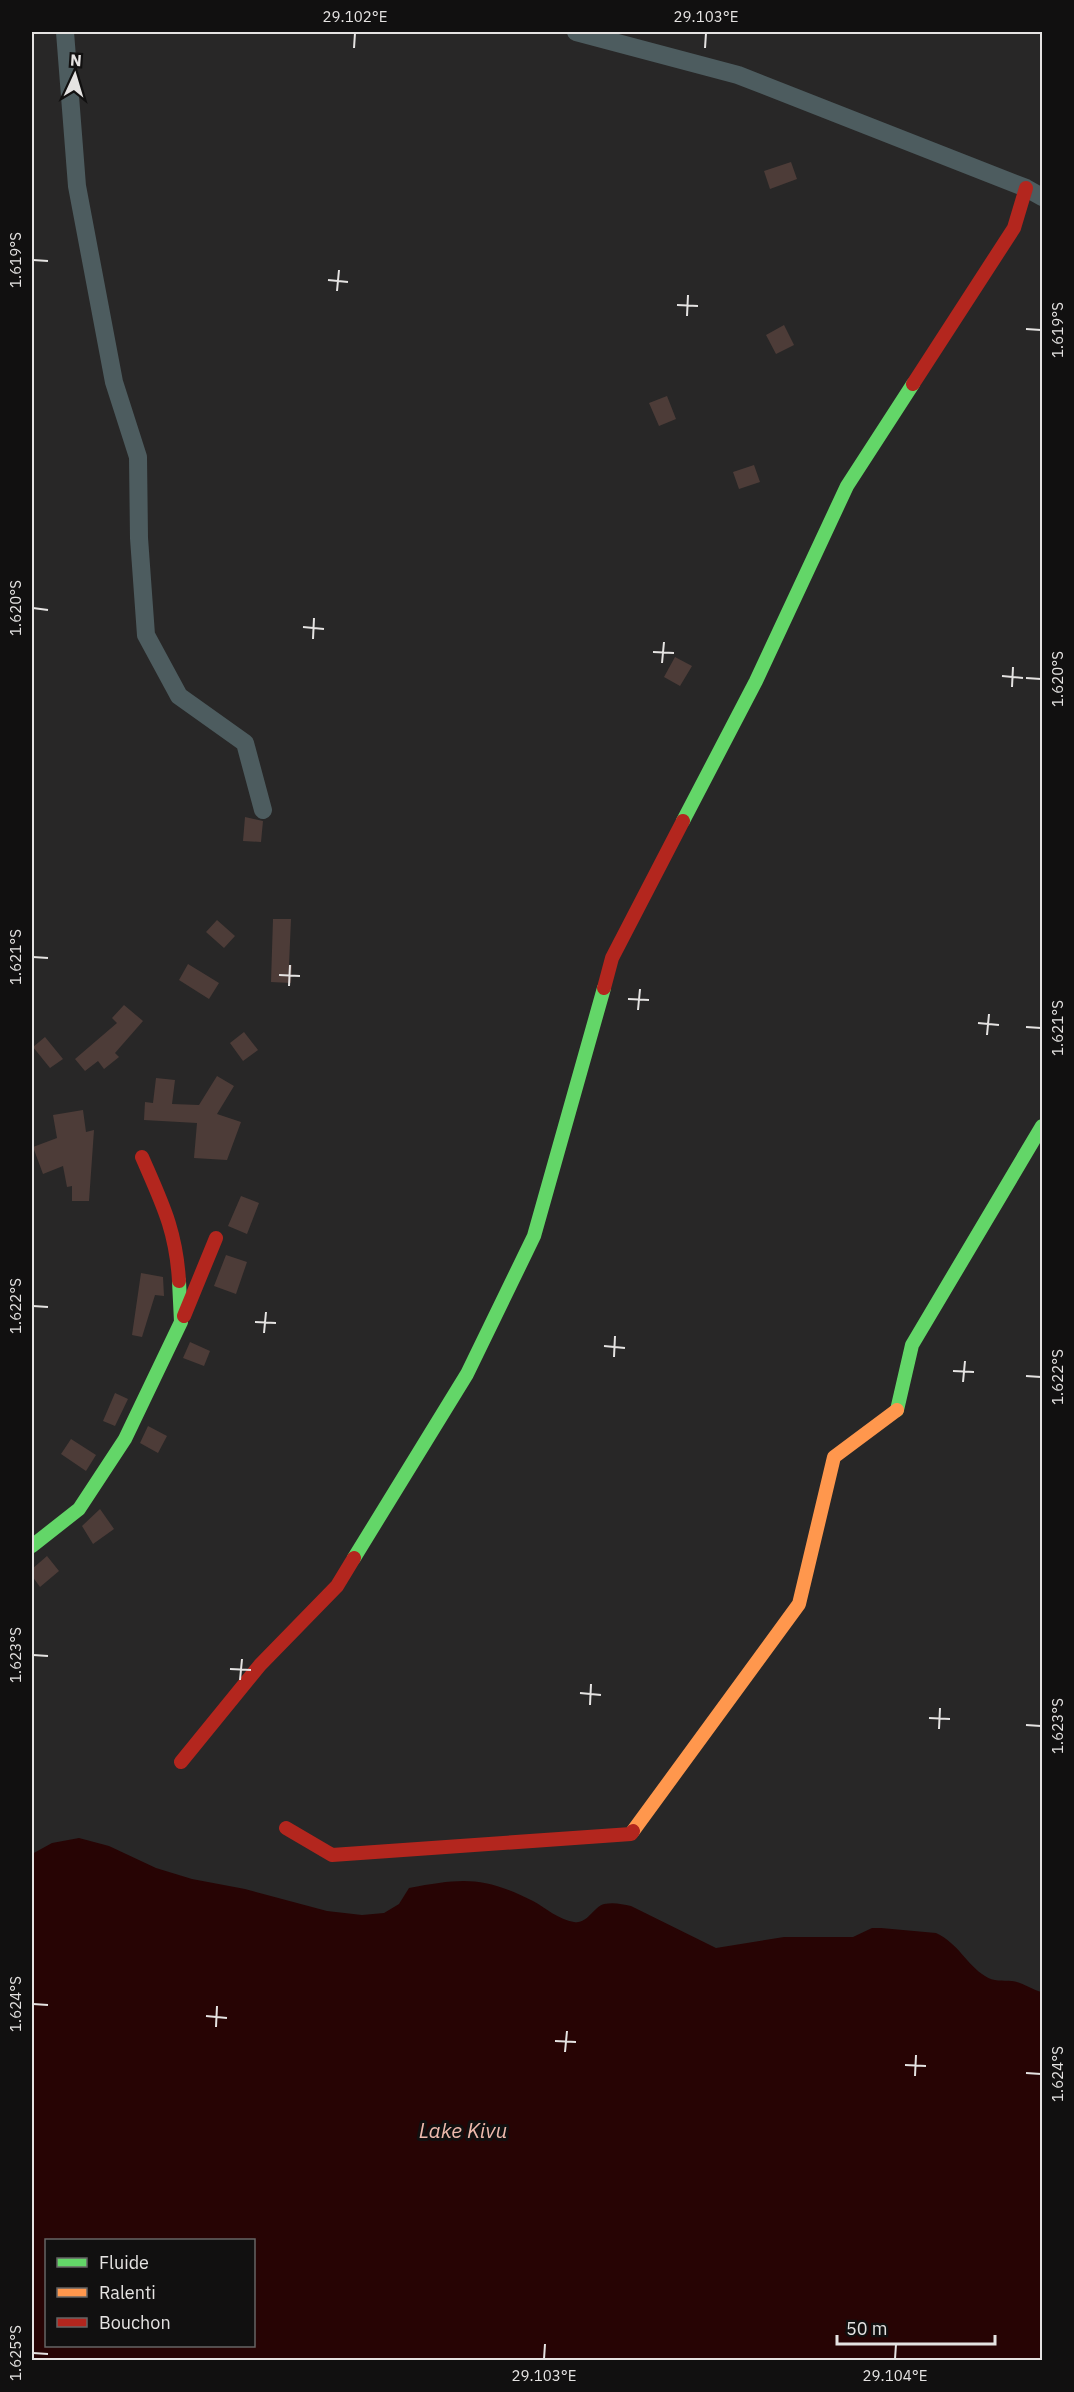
<svg xmlns="http://www.w3.org/2000/svg" width="1074" height="2392" viewBox="0 0 1074 2392" font-family="'IBM Plex Sans',sans-serif">
<style>
.water{fill:#270404;fill-rule:evenodd}
.building{fill:#4d3c38}
.lines{fill:none;stroke-linecap:round;stroke-linejoin:round}
.street{stroke:#4d5c5f;stroke-width:18}
.fast{stroke:#63d668;stroke-width:14}
.slow{stroke:#ff974d;stroke-width:14}
.jam{stroke:#b3261e;stroke-width:14}
.ticks{fill:none;stroke:#e5e3e2;stroke-width:2}
.labels{text-anchor:middle;dominant-baseline:central;stroke-width:6;stroke-linejoin:round;paint-order:stroke}
.water-label{font-size:21px;font-style:italic;fill:#eebaad;stroke:#111010}
.neatline{fill:none;stroke:#e5e3e2;stroke-width:2}
.ticks-label{font-size:15px;text-anchor:middle;fill:#e5e3e2}
</style>
<rect width="100%" height="100%" fill="#282727"/>
<path class="water" d="M79,1838l30,8 47,22 36,11 53,10 82,22 35,4 22,-2 15,-9 10,-16c54,-10 74,-12 124,13 13,7 26,19 41,21 14,2 18,-14 30,-18 10,-2 18,0 27,2l85,42 68,-11h69l19,-9h9l55,5c22,10 31,32 49,43 9,6 17,4 27,5 10,1 20,9 30,11v368h-1010v-506l20,-11zM46,2240h208v106h-208z"/>
<path class="building" d="M791,162l6,17 -27,10 -6,-18z
M784,325l10,20 -18,9 -10,-19z
M667,396l9,23 -17,7 -10,-23z
M754,465l6,17 -21,7 -6,-17z
M675,657l17,9 -12,20 -16,-9z
M245,817l18,4 -2,21 -18,-1z
M273,919h18l-2,46h3l-1,18 -20,-1z
M217,920l18,16 -11,12 -18,-16z
M188,964l31,19 -10,16 -30,-19z
M124,1005l19,16 -28,32 4,4 -15,12 -6,-8 -13,10 -10,-12 42,-36 -5,-5z
M244,1032l14,18 -15,11 -13,-18z
M45,1037l18,22 -13,9 -17,-21z
M217,1076l17,10 -17,28 24,8 -14,38 -33,-2 3,-35 -53,-3 1,-18 8,1 3,-25 19,2 -3,24 27,1z
M83,1110l3,22 8,-2 -5,71h-17v-15l-5,1 -4,-21 -20,8 -10,-27 24,-9 -4,-23z
M241,1196l18,7 -12,31 -19,-8z
M226,1255l21,7 -11,32 -22,-8z
M141,1273l22,4 1,19 -9,-1 -13,42 -10,-2z
M190,1342l20,9 -6,15 -21,-8z
M115,1393l13,6 -13,27 -12,-5z
M148,1426l19,10 -9,17 -18,-10z
M71,1439l25,16 -10,16 -25,-17z
M100,1509l14,20 -21,15 -11,-18z
M47,1556l12,15 -19,16 -8,-11v-7z"/>
<g class="lines">
<path class="street" d="M65,32l12,154 37,196 24,75 1,81 7,97 33,61 66,47 18,67
M576,32l162,43 288,113 16,9"/>
<path class="fast" d="M683,821l73,-140 91,-195 66,-102
M897,1410l15,-65 130,-219
M32,1546l47,-37 46,-70 56,-117 -2,-41
M354,1558l113,-184 67,-138 70,-248"/>
<path class="slow" d="M633,1831l166,-227 35,-147 63,-47"/>
<path class="jam" d="M913,384l101,-156 12,-40
M604,988l8,-30 71,-137
M142,1157c20,46 34,73 37,124
M184,1316l32,-78
M181,1762l79,-97 77,-79 17,-28
M286,1828l46,27 299,-21 2,-3"/>
</g>
<path class="ticks" d="M354,48l1,-15M705,48l1,-15M33,260l15,1M328,280l20,2M337,291l2,-21M677,305l21,1M687,316l1,-21M1026,329l15,1M33,608l15,2M303,627l21,2M313,639l1,-21M653,652l21,1M662,663l2,-21M1002,676l21,2M1026,678l15,1M1012,687l1,-20M33,957l15,1M279,975l21,1M289,986l1,-21M628,999l21,1M638,1010l2,-21M978,1023l21,2M1026,1027l15,1M987,1035l2,-21M33,1306l15,1M255,1322l21,1M264,1333l2,-21M604,1346l21,2M614,1357l1,-21M953,1371l21,1M1026,1376l15,1M963,1382l2,-21M33,1655l15,1M230,1669l21,1M240,1680l2,-21M580,1693l21,2M590,1705l1,-21M929,1718l21,1M1026,1725l15,1M939,1729l1,-21M33,2004l15,1M206,2016l21,2M216,2027l1,-21M555,2041l21,1M565,2052l2,-21M905,2065l21,1M1026,2073l15,1M915,2076l1,-21M33,2353l15,1M544,2359l1,-15M895,2359l1,-15"/>
<g class="labels">
<g class="water-label">
<text x="463" y="2130">Lake Kivu</text>
</g>
</g>
<rect width="1074" height="2392" fill="none" stroke="#111010" stroke-width="66"/>
<rect x="45" y="2239" width="210" height="108" fill="#111010" stroke="#666464" stroke-width="1.5"/>
<rect x="57" y="2258" width="30" height="9" fill="#63d668" stroke="#666464" stroke-width="1.5"/>
<text x="99" y="2269" font-size="18" fill="#e5e3e2">Fluide</text>
<rect x="57" y="2288" width="30" height="9" fill="#ff974d" stroke="#666464" stroke-width="1.5"/>
<text x="99" y="2299" font-size="18" fill="#e5e3e2">Ralenti</text>
<rect x="57" y="2318" width="30" height="9" fill="#b3261e" stroke="#666464" stroke-width="1.5"/>
<text x="99" y="2329" font-size="18" fill="#e5e3e2">Bouchon</text>
<g transform="translate(75 75) rotate(4)" stroke="#111010" stroke-width="4.5" paint-order="stroke">
<path d="M0-4.5L10 22L0 15L-10 22Z" fill="#e5e3e2"/>
<text y="-9" font-size="16" font-weight="bold" text-anchor="middle" fill="#e5e3e2">N</text>
</g>
<path d="M837 2335v9h158v-9" fill="none" stroke="#e5e3e2" stroke-width="3"/>
<text x="846" y="2335" font-size="18" fill="#e5e3e2" stroke="#111010" stroke-width="4.5" paint-order="stroke">50 m</text>
<rect x="33" y="33" width="1008" height="2326" class="neatline"/>
<g class="ticks-label">
<text x="355" y="22">29.102°E</text>
<text x="706" y="22">29.103°E</text>
<text transform="translate(16 260) rotate(-90)" y="5">1.619°S</text>
<text transform="translate(1058 330) rotate(-90)" y="5">1.619°S</text>
<text transform="translate(16 608) rotate(-90)" y="5">1.620°S</text>
<text transform="translate(1058 679) rotate(-90)" y="5">1.620°S</text>
<text transform="translate(16 957) rotate(-90)" y="5">1.621°S</text>
<text transform="translate(1058 1028) rotate(-90)" y="5">1.621°S</text>
<text transform="translate(16 1306) rotate(-90)" y="5">1.622°S</text>
<text transform="translate(1058 1377) rotate(-90)" y="5">1.622°S</text>
<text transform="translate(16 1655) rotate(-90)" y="5">1.623°S</text>
<text transform="translate(1058 1726) rotate(-90)" y="5">1.623°S</text>
<text transform="translate(16 2004) rotate(-90)" y="5">1.624°S</text>
<text transform="translate(1058 2074) rotate(-90)" y="5">1.624°S</text>
<text transform="translate(16 2353) rotate(-90)" y="5">1.625°S</text>
<text x="544" y="2381">29.103°E</text>
<text x="895" y="2381">29.104°E</text>
</g>
</svg>
